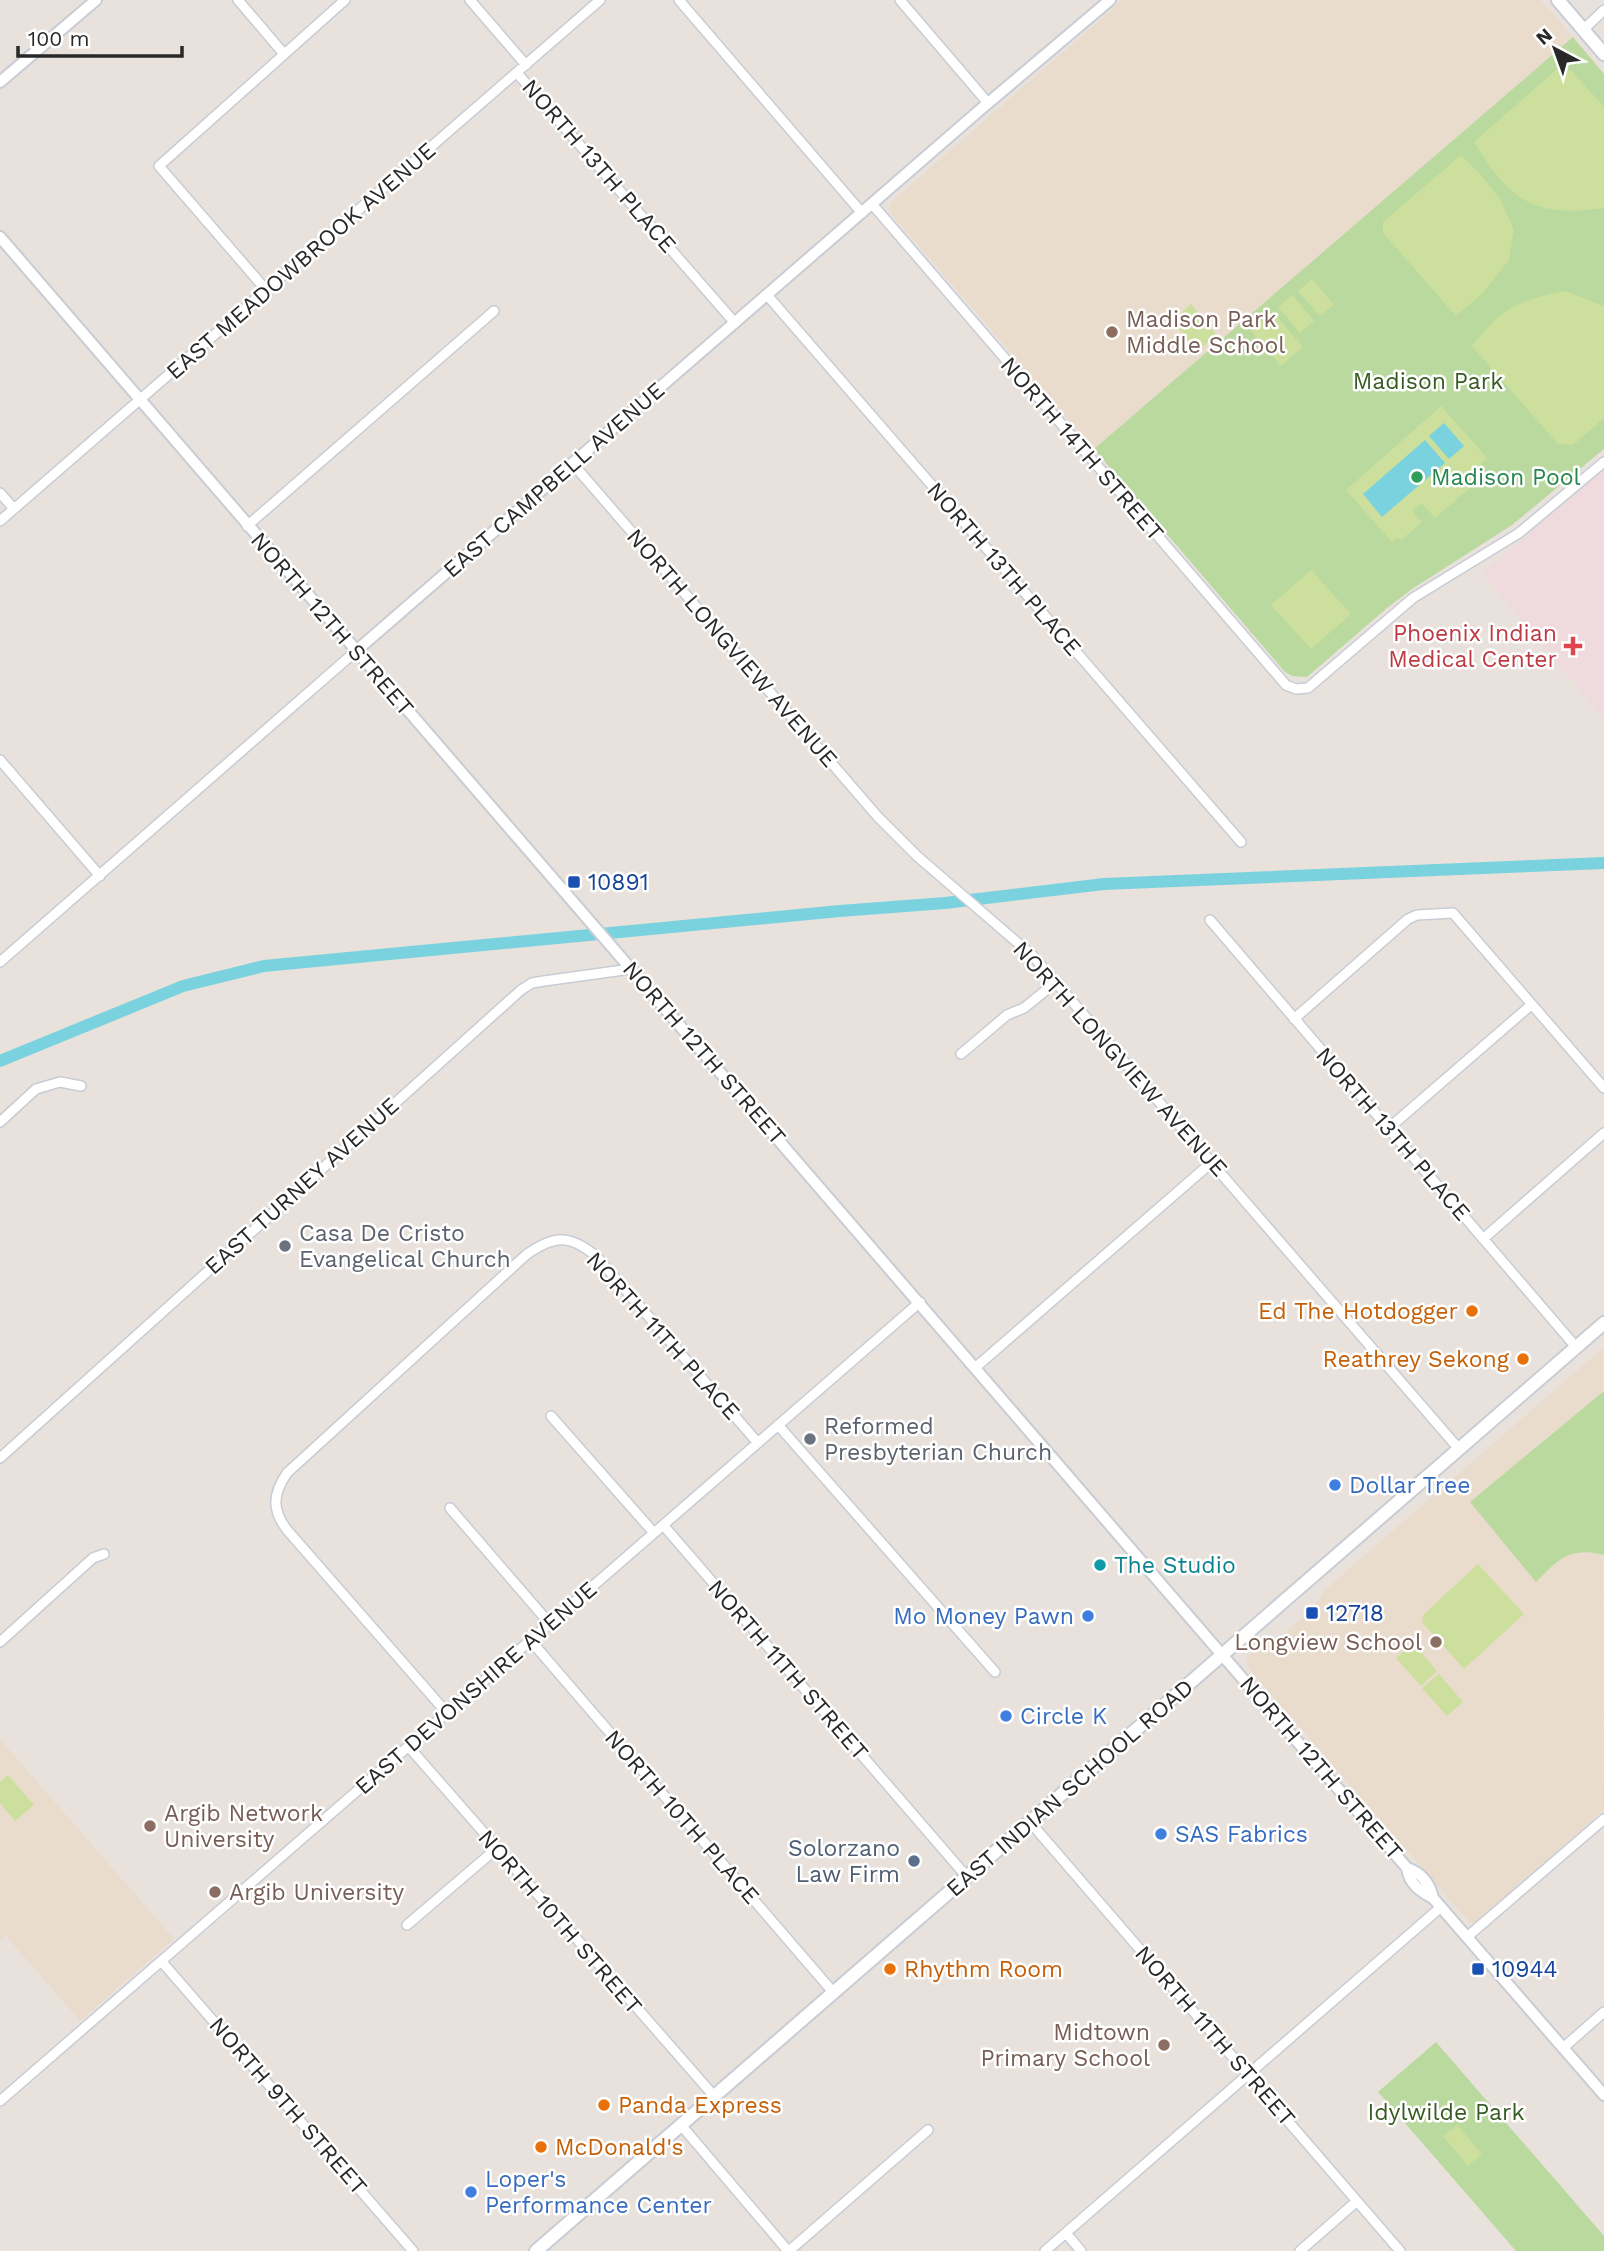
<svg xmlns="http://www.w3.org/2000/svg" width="1604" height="2251" viewBox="0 0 1604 2251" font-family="'Work Sans',sans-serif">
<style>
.education{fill:#e9dccd}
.medical{fill:#efdade}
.green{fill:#bad99f}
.pitch{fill:#ccdf9c}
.water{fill:#7bd2df}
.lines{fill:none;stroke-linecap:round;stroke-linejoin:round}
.canal{stroke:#7bd2df;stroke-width:12}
.minor-casing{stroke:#c7ccd5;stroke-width:12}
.tertiary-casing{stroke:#c7ccd5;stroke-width:14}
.secondary-casing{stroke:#c7ccd5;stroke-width:16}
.minor{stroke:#fff;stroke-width:9}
.tertiary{stroke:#fff;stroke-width:10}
.secondary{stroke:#fff;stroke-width:12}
.education-dot{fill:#8d6e63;stroke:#fff;stroke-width:2.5}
.leisure-dot{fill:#2e9e5b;stroke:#fff;stroke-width:2.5}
.health-dot{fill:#e0444e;stroke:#fff;stroke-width:2.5}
.transit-dot{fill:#1a4fb4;stroke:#fff;stroke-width:2.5}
.worship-dot{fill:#6b7280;stroke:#fff;stroke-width:2.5}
.food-dot{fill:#e8710a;stroke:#fff;stroke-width:2.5}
.shop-dot{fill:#3f7fe0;stroke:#fff;stroke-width:2.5}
.culture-dot{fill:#0f9aa8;stroke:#fff;stroke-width:2.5}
.service-dot{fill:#5c6f8a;stroke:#fff;stroke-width:2.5}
.labels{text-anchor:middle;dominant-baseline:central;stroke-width:5;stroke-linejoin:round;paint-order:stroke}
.street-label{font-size:23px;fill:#282828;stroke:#fff}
.education-label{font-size:23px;fill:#785e54;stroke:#fff;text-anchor:start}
.park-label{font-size:23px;fill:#365c22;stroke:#fff}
.leisure-label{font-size:23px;fill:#27864d;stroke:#fff;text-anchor:start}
.health-label{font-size:23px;fill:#be3a42;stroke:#fff;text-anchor:end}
.transit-label{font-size:23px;fill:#164399;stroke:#fff;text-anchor:start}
.worship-label{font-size:23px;fill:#5b616d;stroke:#fff;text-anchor:start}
.food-label{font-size:23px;fill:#c56008;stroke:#fff;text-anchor:start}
.shop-label{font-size:23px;fill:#366cbe;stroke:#fff;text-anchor:start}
.culture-label{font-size:23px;fill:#0d838f;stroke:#fff;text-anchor:start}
.service-label{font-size:23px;fill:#4e5e75;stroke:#fff;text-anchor:end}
</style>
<rect width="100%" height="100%" fill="#e9e2dc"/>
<path class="education" d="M1123,0h418l32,37 -479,412 -202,-234 -3,-7 2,-6z
M1603,1348l1,462 -124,108 -6,5 -5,-1 -219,-252 -4,-8 3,-7 37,-24 25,-21 15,-21z
M0,1739l174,200 -94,82 -74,-85 -6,5z"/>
<path class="medical" d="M1604,469v250l-122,-146z"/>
<path class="green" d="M1573,37l31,37v375l-92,76 -100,64 -25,19 -80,69 -15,-1 -7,-4 -191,-223z
M1604,1391v164c-33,-9 -46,4 -68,27l-66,-80z
M1436,2042l168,194v15h-88l-138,-159z"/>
<path class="pitch" d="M1557,69l15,2 32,36v101c-70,10 -94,-7 -130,-66z
M1461,155l20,20 19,24 14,31 -5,30 -26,33 -27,23 -73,-83v-11z
M1312,279l22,26 -14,11 -22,-25z
M1565,291l39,15v112l-31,27 -15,-1 -86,-98c32,-39 44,-45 93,-55z
M1292,295l22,26 -14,12 -22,-26z
M1191,304l26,31 -19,16 -26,-30z
M1273,312l30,35 -22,19 -30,-35z
M1441,406l46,52 -16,14 7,9 -43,37 -13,-15 -10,8 10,11 -21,18 -3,-3 -6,5 -46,-52z
M1311,570l40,44 -40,35 -40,-44z
M1478,1564l46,50 -60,55 -42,-47 2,-8z
M1413,1643l24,28 -16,15 -25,-28z
M1439,1674l24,28 -16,14 -25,-28z
M8,1775l26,30 -19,16 -15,-18v-21z
M1457,2125l25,29 -14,12 -25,-30z"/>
<path class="water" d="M1444,423l20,23 -15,13 -20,-23z
M1425,440l20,23 -63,54 -19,-23z"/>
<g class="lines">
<path class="canal" d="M0,1061l183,-75 81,-20 576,-55 105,-8 159,-19 500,-21"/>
<defs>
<path id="minor" d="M238,0l46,54
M470,0l56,65
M679,0l183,213
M900,0l88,103
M1583,30l21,-20
M517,73l218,250
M872,204l414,481 10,4 12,-1 105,-90 106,-65 85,-71
M267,291l-108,-125 186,-166
M767,295l474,547
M573,464l305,353 39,39 116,100 426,493
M0,493l14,16
M0,521l600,-521
M247,526l247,-215
M0,760l100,116
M1210,920l366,427
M0,962l356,-311
M1294,1019l114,-100 9,-4 36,-2 151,175
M961,1054l46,-39 17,-7 32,-26
M0,1122l36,-33 24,-7 21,4
M1389,1128l142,-123
M1483,1239l121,-106
M976,1367l236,-205
M551,1416l103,117
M778,1425l217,247
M0,1458l521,-468 11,-7 12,-2 87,-12
M450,1508l100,116
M664,1526l303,351
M531,1641l302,351
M0,1642l93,-84 11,-4
M446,1712l-158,-181c-16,-20 -16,-36 -1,-58l239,-218c28,-20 44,-21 71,2l161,186
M408,1746l306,350
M1030,1822l370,429
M407,1925l89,-76
M1467,1937l137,-118
M162,1962l251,289
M1563,2048l41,-36
M0,2101l920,-799
M681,2125l107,126
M1066,2233l15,18
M789,2251l139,-121
M1045,2251l396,-344
M1300,2251l57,-50"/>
<path id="tertiary" d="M0,82l96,-82
M0,237l1223,1419 184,212c14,4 23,16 26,30
M356,651l625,-542 129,-109
M1407,1868c2,16 13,23 26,30l171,197"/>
<path id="secondary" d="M1558,0l46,54
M536,2251l1068,-928"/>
</defs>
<use href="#minor" class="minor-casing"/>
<use href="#tertiary" class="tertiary-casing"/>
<use href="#secondary" class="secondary-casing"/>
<use href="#minor" class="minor"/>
<use href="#tertiary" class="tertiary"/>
<use href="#secondary" class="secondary"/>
</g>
<g class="education-dot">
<circle cx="1112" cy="332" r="7"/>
<circle cx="1436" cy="1642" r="7"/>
<circle cx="150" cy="1826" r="7"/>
<circle cx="215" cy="1892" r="7"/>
<circle cx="1164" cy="2045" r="7"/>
</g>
<circle class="leisure-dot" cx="1417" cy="477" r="7"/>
<path class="health-dot" d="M1569.5 635.5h7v7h7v7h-7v7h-7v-7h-7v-7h7z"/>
<g class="transit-dot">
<rect x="567" y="875" width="14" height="14" rx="3.5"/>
<rect x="1305" y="1606" width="14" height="14" rx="3.5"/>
<rect x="1471" y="1962" width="14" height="14" rx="3.5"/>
</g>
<g class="worship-dot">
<circle cx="285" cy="1246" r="7"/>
<circle cx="810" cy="1439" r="7"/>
</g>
<g class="food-dot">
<circle cx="1472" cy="1311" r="7"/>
<circle cx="1523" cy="1359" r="7"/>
<circle cx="890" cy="1969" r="7"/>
<circle cx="604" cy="2105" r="7"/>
<circle cx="541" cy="2147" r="7"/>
</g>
<g class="shop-dot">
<circle cx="1335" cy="1485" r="7"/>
<circle cx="1088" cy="1616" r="7"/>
<circle cx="1006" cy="1716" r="7"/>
<circle cx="1161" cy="1834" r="7"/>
<circle cx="471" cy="2192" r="7"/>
</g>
<circle class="culture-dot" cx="1100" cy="1565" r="7"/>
<circle class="service-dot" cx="914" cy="1861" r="7"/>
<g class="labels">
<g class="street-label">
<text transform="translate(599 166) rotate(49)">NORTH 13TH PLACE</text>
<text transform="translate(301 261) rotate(-41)">EAST MEADOWBROOK AVENUE</text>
<text transform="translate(1082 449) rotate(49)">NORTH 14TH STREET</text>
<text transform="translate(554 480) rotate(-41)">EAST CAMPBELL AVENUE</text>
<text transform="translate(1004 569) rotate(49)">NORTH 13TH PLACE</text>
<text transform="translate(332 624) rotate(49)">NORTH 12TH STREET</text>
<text transform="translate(732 648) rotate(49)">NORTH LONGVIEW AVENUE</text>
<text transform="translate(704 1053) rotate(49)">NORTH 12TH STREET</text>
<text transform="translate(1120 1059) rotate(48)">NORTH LONGVIEW AVENUE</text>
<text transform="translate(1393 1134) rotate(49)">NORTH 13TH PLACE</text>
<text transform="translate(302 1186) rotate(-42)">EAST TURNEY AVENUE</text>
<text transform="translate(663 1336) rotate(48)">NORTH 11TH PLACE</text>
<text transform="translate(788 1670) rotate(49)">NORTH 11TH STREET</text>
<text transform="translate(476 1688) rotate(-41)">EAST DEVONSHIRE AVENUE</text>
<text transform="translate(1321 1768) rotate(49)">NORTH 12TH STREET</text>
<text transform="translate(1070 1788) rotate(-41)">EAST INDIAN SCHOOL ROAD</text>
<text transform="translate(682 1817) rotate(49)">NORTH 10TH PLACE</text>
<text transform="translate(560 1922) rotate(49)">NORTH 10TH STREET</text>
<text transform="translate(1215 2036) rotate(49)">NORTH 11TH STREET</text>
<text transform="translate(288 2106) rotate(49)">NORTH 9TH STREET</text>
</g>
<g class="education-label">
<text x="1126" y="319">Madison Park<tspan x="1126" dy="26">Middle School</tspan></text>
<text x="1422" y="1642" text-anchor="end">Longview School</text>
<text x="164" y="1813">Argib Network<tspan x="164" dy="26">University</tspan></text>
<text x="229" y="1892">Argib University</text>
<text x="1150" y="2032" text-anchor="end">Midtown<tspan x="1150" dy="26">Primary School</tspan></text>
</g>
<g class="park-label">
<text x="1428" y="381">Madison Park</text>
<text x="1446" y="2112">Idylwilde Park</text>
</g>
<g class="leisure-label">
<text x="1431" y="477">Madison Pool</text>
</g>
<g class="health-label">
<text x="1557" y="633">Phoenix Indian<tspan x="1557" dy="26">Medical Center</tspan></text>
</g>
<g class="transit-label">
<text x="588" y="882">10891</text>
<text x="1326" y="1613">12718</text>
<text x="1492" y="1969">10944</text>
</g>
<g class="worship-label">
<text x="299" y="1233">Casa De Cristo<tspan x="299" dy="26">Evangelical Church</tspan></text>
<text x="824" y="1426">Reformed<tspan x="824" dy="26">Presbyterian Church</tspan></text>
</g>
<g class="food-label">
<text x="1458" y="1311" text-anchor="end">Ed The Hotdogger</text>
<text x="1509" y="1359" text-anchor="end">Reathrey Sekong</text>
<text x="904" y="1969">Rhythm Room</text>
<text x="618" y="2105">Panda Express</text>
<text x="555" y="2147">McDonald's</text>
</g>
<g class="shop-label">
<text x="1349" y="1485">Dollar Tree</text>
<text x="1074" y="1616" text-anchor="end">Mo Money Pawn</text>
<text x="1020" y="1716">Circle K</text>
<text x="1175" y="1834">SAS Fabrics</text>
<text x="485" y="2179">Loper's<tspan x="485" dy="26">Performance Center</tspan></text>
</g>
<g class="culture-label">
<text x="1114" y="1565">The Studio</text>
</g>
<g class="service-label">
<text x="900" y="1848">Solorzano<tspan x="900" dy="26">Law Firm</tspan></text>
</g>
</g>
<g transform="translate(1555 49) rotate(319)" stroke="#ffffff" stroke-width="5" paint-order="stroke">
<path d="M0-5L12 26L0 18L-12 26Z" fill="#282828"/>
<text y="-10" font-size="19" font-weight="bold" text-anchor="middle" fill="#282828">N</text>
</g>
<path d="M18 46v10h164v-10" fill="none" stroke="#282828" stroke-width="3.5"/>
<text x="28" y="46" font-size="21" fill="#282828" stroke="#ffffff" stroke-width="5" paint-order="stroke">100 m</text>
</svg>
